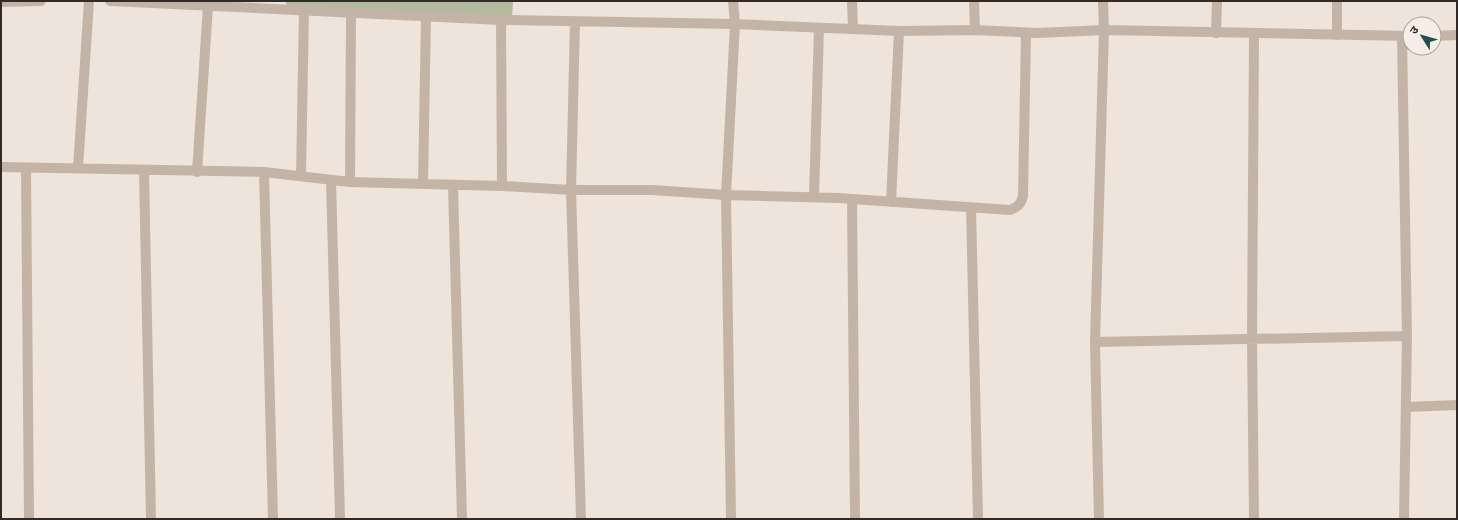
<svg xmlns="http://www.w3.org/2000/svg" width="1458" height="520" viewBox="0 0 1458 520" font-family="Mulish,'Noto Sans Devanagari',sans-serif">
<style>
.green{fill:#b2bb9d}
.lines{fill:none;stroke-linecap:round;stroke-linejoin:round}
.service{stroke:#c4b4a8;stroke-width:10}
.minor{stroke:#c4b4a8;stroke-width:10}
</style>
<rect width="100%" height="100%" fill="#eee4db"/>
<path class="green" d="M286,1h227l-1,18 -226,-8z"/>
<g class="lines">
<path class="service" d="M852,1l1,27
M974,1l1,29
M1103,1l1,29
M1337,1v34
M1216,33l1,-32
M1254,34l-2,305 2,180
M1402,36l5,300 -3,183
M197,172l11,-166
M1095,342l312,-6
M1406,407l51,-2"/>
<path class="minor" d="M110,1l391,19 234,4 164,7 76,-1 63,3 66,-3 306,6
M1,2l40,-1
M501,20l1,166
M575,22l-4,168 10,329
M1434,36l23,-1
M1,167l263,5 86,10 152,4 69,4h81l74,5 112,3 172,12c8,-3 11,-6 13,-14l3,-163
M26,168l3,351
M78,168l11,-167
M144,171l7,348
M264,172l9,347
M301,175l3,-165
M331,180l9,339
M350,182l1,-169
M423,184l3,-168
M453,186l9,333
M814,197l5,-169
M852,199l3,320
M891,202l8,-171
M971,207l7,312
M731,519l-5,-324 9,-171 -2,-23
M1099,519l-4,-177 9,-312"/>
</g>
<rect width="1458" height="520" fill="none" stroke="#322a27" stroke-width="4"/>
<g transform="translate(1422 36) rotate(307)"><circle r="19" fill="#f6eee6" stroke="#a8a09a"/>
<path d="M0-3L7 15L0 10L-7 15Z" fill="#224e4f"/>
<text y="-6" font-size="11" font-weight="bold" text-anchor="middle" fill="#322a27">उ</text>
</g>
</svg>
